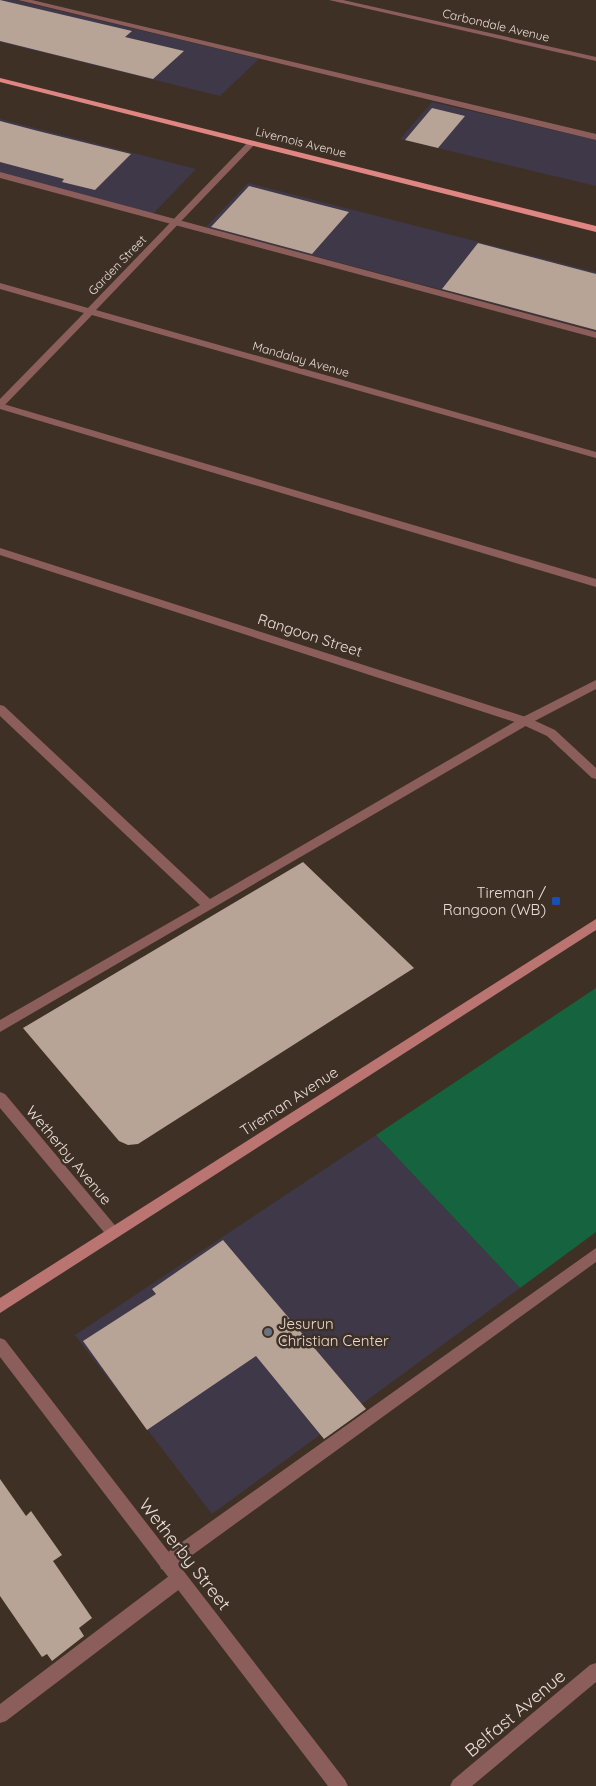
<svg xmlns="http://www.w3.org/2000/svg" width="596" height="1786" viewBox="0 0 596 1786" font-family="Quicksand,sans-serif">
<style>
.commercial{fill:#3f3848}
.green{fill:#16643f}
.building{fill:#b7a496}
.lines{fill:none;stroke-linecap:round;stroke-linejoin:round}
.lane{fill:#8b5e5c;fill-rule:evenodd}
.street{fill:#8b5e5c;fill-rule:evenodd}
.secondary{fill:#ba7572;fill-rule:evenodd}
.primary{fill:#df8683;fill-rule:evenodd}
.transit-dot{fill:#1a4fb4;stroke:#3f3025;stroke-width:2}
.worship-dot{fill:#6b7280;stroke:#3f3025;stroke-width:2}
.labels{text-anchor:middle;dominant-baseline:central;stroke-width:5;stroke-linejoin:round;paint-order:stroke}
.far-street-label{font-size:12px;fill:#e7ddd6;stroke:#3f3025}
.street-label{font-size:15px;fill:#e7ddd6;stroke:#3f3025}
.poi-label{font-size:15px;fill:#e7ddd6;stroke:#3f3025;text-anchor:end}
.near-street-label{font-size:18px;fill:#e7ddd6;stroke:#3f3025}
</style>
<rect width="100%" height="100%" fill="#3f3025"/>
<path class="commercial" d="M0,0h15l244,59 -39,37 -220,-54z
M432,102l164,38v46l-196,-47z
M0,119l196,50 -43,45 -153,-41z
M248,183l348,89v59l-390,-104z
M376,1135l144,153 -308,226 -137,-179z"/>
<path class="green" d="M596,988v244l-76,56 -144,-153z"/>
<path class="building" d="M0,0l132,31 -7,6 59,14 -31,28 -153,-38z
M432,108l33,8 -27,32 -33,-8z
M0,121l38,10 93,23 -36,36 -33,-8 2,-3 -64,-17z
M249,186l65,17 35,9 -37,42 -101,-27z
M478,243l118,31v56l-154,-41z
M303,862l111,106 -276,176 -10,1 -9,-4 -96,-113z
M223,1240l143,169 -42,30 -68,-83 -109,74 -64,-89 73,-47 -4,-5z
M0,1479l26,37 5,-5 31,44 -9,6 39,57 -13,10 5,8 -32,25 -5,-7 -5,3 -42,-61z"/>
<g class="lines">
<path class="lane" d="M18,0h14l564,134v6z
M0,172l596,160v6l-596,-160z
M0,403l596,176v8l-596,-178z
M596,680v9l-67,35 -529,308v-12l200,-115 -200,-189v-11l4,1 206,193 311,-181z
M596,1248v14l-423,307 -6,2 -6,-2 -2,-6 2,-6z
M179,1571l6,2 2,6 -2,6 -179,136 -6,2v-19l173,-131z"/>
<path class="street" d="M329,0h14l253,57v4z
M249,141l7,2 -160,167 500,142v6l-504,-143 -89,92 -3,1v-9l84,-86 -84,-24v-6l88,25z
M0,548l529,170 26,12 41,38v11l-4,-1 -45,-42 -26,-12 -521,-169z
M0,1092l5,2 113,135 2,4 -2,4 -5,2 -5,-2 -108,-129z
M0,1338l5,2 340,440 3,6h-20l-328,-429z
M596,1663v19l-124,104h-22l3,-6 137,-115z"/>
<path class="secondary" d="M596,919v11l-596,383v-15z"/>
<path class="primary" d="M0,78l596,148v6l-596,-150z"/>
</g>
<rect class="transit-dot" x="551" y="896" width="10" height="10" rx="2.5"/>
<circle class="worship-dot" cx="268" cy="1332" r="5"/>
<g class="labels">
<g class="far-street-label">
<text transform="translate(496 25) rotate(13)">Carbondale Avenue</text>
<text transform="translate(301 142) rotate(14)">Livernois Avenue</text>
<text transform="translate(117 265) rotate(-46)">Garden Street</text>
<text transform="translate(301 359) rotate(16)">Mandalay Avenue</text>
</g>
<g class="street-label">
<text transform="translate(310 635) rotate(18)">Rangoon Street</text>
<text transform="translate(289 1101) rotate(-33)">Tireman Avenue</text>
<text transform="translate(69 1155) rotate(50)">Wetherby Avenue</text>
</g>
<g class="poi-label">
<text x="546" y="892">Tireman /<tspan x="546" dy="17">Rangoon (WB)</tspan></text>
<text x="278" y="1323" text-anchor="start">Jesurun<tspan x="278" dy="17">Christian Center</tspan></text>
</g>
<g class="near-street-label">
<text transform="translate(185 1554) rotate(52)">Wetherby Street</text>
<text transform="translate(515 1713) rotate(-40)">Belfast Avenue</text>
</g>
</g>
</svg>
